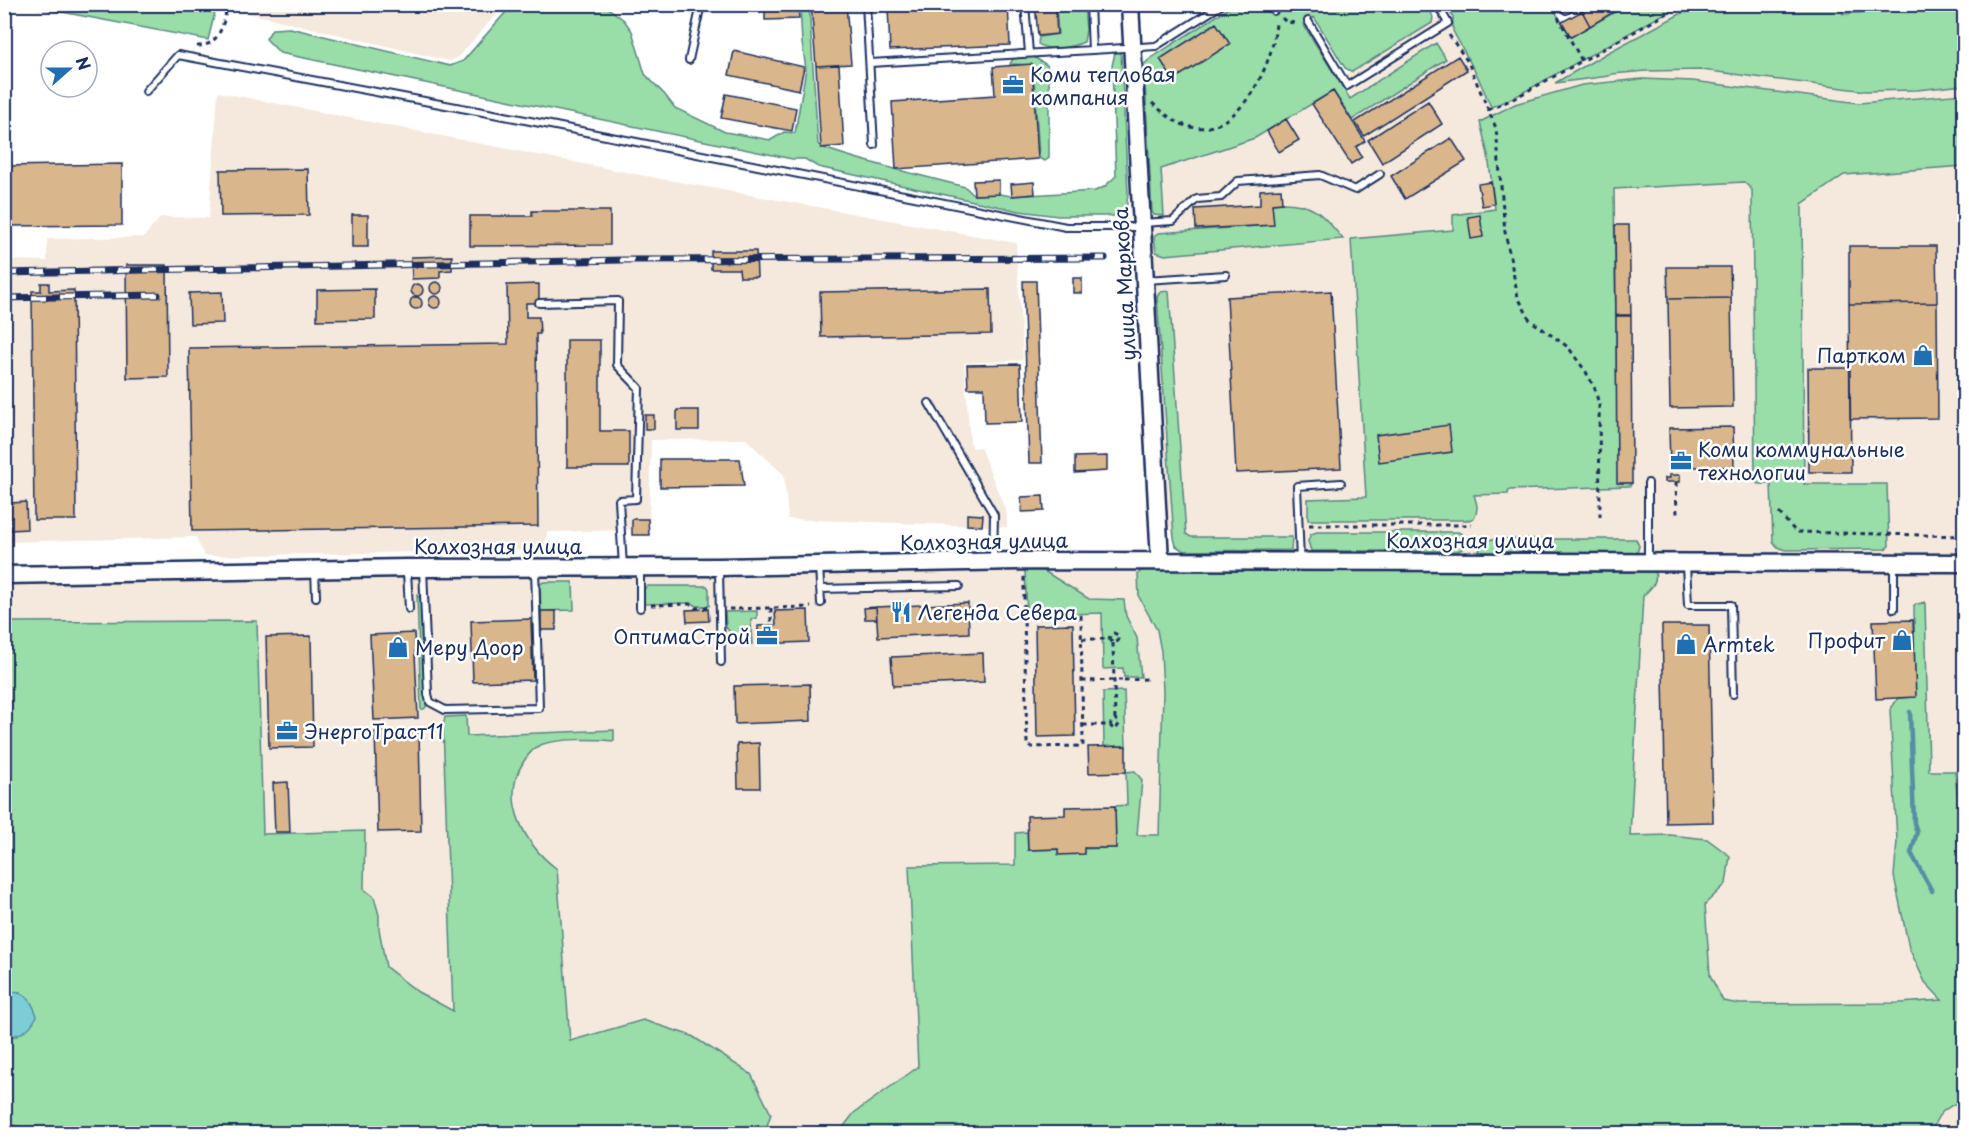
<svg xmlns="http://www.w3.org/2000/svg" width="1969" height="1138" viewBox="0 0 1969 1138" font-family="'Playpen Sans',sans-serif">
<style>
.built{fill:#f4e9dc}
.green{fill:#99dda8;stroke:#5a8683;stroke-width:1.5}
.water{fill:#7ccdd5;stroke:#558ea5;stroke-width:1.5}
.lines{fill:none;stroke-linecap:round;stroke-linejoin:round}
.stream{stroke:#558ea5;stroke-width:4.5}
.building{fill:#dab68c;stroke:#1b2f5e;stroke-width:1.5}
.service-casing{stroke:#1b2f5e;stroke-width:10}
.tertiary-casing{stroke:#1b2f5e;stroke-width:21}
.path{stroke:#1b2f5e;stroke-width:3;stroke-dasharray:4.5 4.5;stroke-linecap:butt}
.service{stroke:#fff;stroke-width:6}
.tertiary{stroke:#fff;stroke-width:16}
.rail-casing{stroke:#1b2f5e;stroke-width:7}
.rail{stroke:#fff;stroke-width:4.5;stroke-dasharray:14;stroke-linecap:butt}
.labels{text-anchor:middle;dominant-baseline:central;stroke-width:5;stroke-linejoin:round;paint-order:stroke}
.poi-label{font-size:20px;fill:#1b2f5e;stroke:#fff;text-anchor:start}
.street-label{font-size:20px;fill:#1b2f5e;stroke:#fff}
</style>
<rect width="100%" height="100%" fill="#fff"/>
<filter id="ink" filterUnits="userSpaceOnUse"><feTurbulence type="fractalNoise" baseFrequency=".0167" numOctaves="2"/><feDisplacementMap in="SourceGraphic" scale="12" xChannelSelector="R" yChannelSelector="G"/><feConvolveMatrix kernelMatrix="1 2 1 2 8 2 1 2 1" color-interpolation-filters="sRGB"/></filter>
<g filter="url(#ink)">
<path class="built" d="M214,5h291l-49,54 -7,2z
M1678,5h286v553l-778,-3 -9,-8 -8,-22 -21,-361 104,-32 195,-121 48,91z
M218,92l417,82 381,69 7,117 -59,3 6,78 3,7 7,-1 27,67v13l-219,-8 -4,-44 -38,-36 -95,1 -2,95 -17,-5 -85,2 -2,18 -341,6 -8,-19 -191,5 -1,-282 43,1v-22l97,-2 17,-20 48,1z
M996,569l968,1v563h-1959l-1,-551 451,-8 284,2z"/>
<path class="green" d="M1235,4l20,1 15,7 12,-7 6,2 4,-3 136,1 5,12 -1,6 -80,49 -7,-4 -31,-51 -11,7 47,75 86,-56 10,16 -94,61 -19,-29 -78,47 -94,31 3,47 -10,-1 -2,-3 -8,-148 7,-6z
M25,5l192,-1v1l-9,35z
M512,5h92l20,15 8,11 13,43 20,21 10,13 50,24 46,8 13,-8 11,1 11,-64 -4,-26 -2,-38h9l9,139 3,3c47,17 96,27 144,40l9,8 25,-1 13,2 83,-5 9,-4 12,-11 -4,-110 3,-14 3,-1 3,4 7,138 -2,19 -5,4h-63l-39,-5 -201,-44 -13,-8h-13l-512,-106 -14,-14 6,-10 18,-1 160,38 13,-5z
M1056,5h8v1l20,-1 2,25 -2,12c-12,5 -35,10 -46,2l1,-7 19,-3z
M1446,5h105l20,32 56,-32h53l-165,92 -24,10 -13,-30 -25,-46v-14z
M1697,5h145l1,9 121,-9v80l-47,5 -51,1 -164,-21 -56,1 -34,3 -3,2 -54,7 52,-30z
M1032,56l15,9 2,7v86l-4,3 -5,-2 -1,-3 -6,-91 -23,-1 4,-7z
M1642,79l51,2 166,22 105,-9v72l-120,9 -42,29 2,280h83l2,62 -4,3 -100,1 -7,-3 -5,-5 -2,-58h-13l-3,-3 -3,-291 -8,-8 -130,7 4,294h14l-2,3 -121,4 -1,4 -34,1c3,9 5,14 0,23l-5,2h-161v-21l58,-2 -15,-258 102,-9v-15l42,-6 -7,-54 -8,-33 35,-18 67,-19z
M1282,203c33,0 41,12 61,36l-178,16 -9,-3 -2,-16 4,-3 115,-8 -1,-21z
M1169,291l17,243 5,3h101l-1,13 -107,1 -8,-5 -2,-8 -17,-241 3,-5z
M1317,532h141l4,2v15l-4,2h-147l-3,-10 3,-7z
M1492,539h144l3,7 -2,7h-3l-155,-1 2,-9z
M1029,570l15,1 45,28 35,1 2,16 11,22 4,39h-17l-1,-9 -20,1 -1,-56 -75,2 -2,-43z
M1142,570l513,2c3,11 -5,17 -12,24l-13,240 40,-1 37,4 23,17 -4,28 -21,20 5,71 13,26 17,3 160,-1 42,-3 -17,-18 -16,-34 -15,-72 3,-35 -7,-131 8,-12 17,-1 -1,-92 11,-3 4,169h26l9,95v233c-16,8 -30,14 -31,34l-1095,1 16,-21 64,-46 -9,-201 106,-1v-32l12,-1 1,18 88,-2 -1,-42 12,-1 -1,-33 9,-1 7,9 -5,55h22l4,-143 -2,-41 -4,-21 -18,-33 -1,-23z
M543,582h30l1,28 -33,1 -1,-26z
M647,586h60l2,3v17h-12l-5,-3 -48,1v-15z
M417,595l4,4 5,108 -2,2h-3z
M757,611v7l-6,1 1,25 -16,-3 -10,-14 -1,-15z
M257,621l6,213 102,-3 -1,58 10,8 5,18v14l7,38 32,25 35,19 -10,-285 2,-9 21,-1 1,20 147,-6v11c-20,-2 -55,-3 -74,4 -7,3 -12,10 -16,16 -25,39 1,84 33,108l13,172 73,-21 49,16 59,38 20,40 -7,20h-716l-43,-11v-87h13l2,-44 -15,-1v-369z
M1124,691l2,55 -22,1 -1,-55z"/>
<path class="water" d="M5,991c21,1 25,5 32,25 -8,15 -16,20 -32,20z"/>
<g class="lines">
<path class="stream" d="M1910,712l4,111 3,9 -6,21 21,38"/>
</g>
<path class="building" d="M765,4h33l1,15 -34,1z
M811,4h35l5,60 -35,2z
M981,4h27l2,41 -120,5 -2,-42z
M1035,4h20l2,30 -19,2z
M1593,4h34l-37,22 -8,-15z
M1582,11l8,15 -19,11 -9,-15z
M1216,23l14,21 -57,36 -13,-21z
M734,51l70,16 -5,23 -70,-15z
M1458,56l9,14 -103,66 -9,-14z
M1032,64l6,95 -142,10 -4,-67 103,-7 -2,-28z
M839,65l5,81 -23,2 -5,-82z
M1333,91l32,50 -9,6 6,10 -11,7 -39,-60z
M726,94l70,14 -4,23 -71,-13z
M1428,101l14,23 -60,39 -14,-23z
M1286,119l13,21 -20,12 -12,-21z
M1451,138l15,23 -61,38 -14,-23z
M122,164v61l-118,1v-60z
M308,169l1,46 -88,1 -1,-46z
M999,180v14l-25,1 -1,-14z
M1034,182l1,12 -23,2 -1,-12z
M1491,182l3,22 -12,2 -4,-22z
M1281,189l1,14 -10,1 2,21 -78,4 -1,-20 65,-4v-15z
M532,211h78v34l-140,1v-30h62z
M352,215h16v32h-16z
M1480,215l3,22 -12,2 -3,-22z
M1615,225h14l2,90h-15z
M1849,246h87l1,57 -88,1z
M711,251h45l1,26h-17l-1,-8h-28z
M452,256v14l-12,1v7l-28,1 -1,-22z
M126,265h41l1,112 -41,1z
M1667,267h63l1,31 -63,1z
M1073,278h9v15h-9z
M1023,281h13l6,182h-13z
M430 288a6 6 0 1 1 12 0a6 6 0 1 1-12 0Z
M41,283h8v8l25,-1 2,230h-42l-2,-229h9z
M411 290a6 6 0 1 1 12 0a6 6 0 1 1-12 0Z
M539,284v19h-13v14h13l1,17h-4l2,192 -346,5 -3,-183 319,-4 -1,-59z
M375,289v30l-58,1v-30z
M990,289l1,45 -170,3 -1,-45z
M1331,291l10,177 -105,5 -9,-176z
M222,292l1,31 -33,1 -1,-31z
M429 302a6 6 0 1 1 12 0a6 6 0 1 1-12 0Z
M410 303a6 6 0 1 1 12 0a6 6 0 1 1-12 0Z
M1731,298l2,109 -63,1 -2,-109z
M1937,303l1,115 -88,1 -1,-115z
M1616,316h15l1,167h-15z
M567,340h33v91h29v36h-62z
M1020,364l2,58 -37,1 -1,-35h-16l-1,-23z
M1808,368h42l1,104h-42z
M677,410h22v20h-22z
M645,415h9v14h-9z
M1449,425l3,27 -73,10 -3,-27z
M1733,427l1,40h-64l-1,-39z
M1107,456v15l-32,2v-16z
M660,459h80l4,27 -84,1z
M1669,475h11v7h-15v-4h5z
M1043,496l1,15 -22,1 -1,-15z
M26,502l1,27 -17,1v-27z
M967,514l16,1 -1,11 -15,-1z
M632,519h16l1,16h-17z
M968,603l1,30 -91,4 -2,-30z
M876,607l1,12h-12l-1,-11z
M708,609l1,12 -22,1 -1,-12z
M808,610l1,32 -51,2v-18l18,-1 -1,-14z
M541,611h15v19h-15z
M531,619l2,61 -60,2 -2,-61z
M1913,620l3,77 -40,2 -3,-78z
M1073,624l2,112 -38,1 -2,-112z
M1662,625h47l4,197 -47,1z
M414,633l4,85 -44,2 -4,-85z
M311,636l2,111 -44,1 -3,-111z
M983,653l1,29 -91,4 -2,-29z
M810,684l1,37 -76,3 -1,-38z
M419,731l2,100 -43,1 -3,-100z
M759,743l1,45h-22l-1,-44z
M1126,746v26l-37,1 -1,-26z
M288,782l2,50h-15l-2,-49z
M1115,806l1,42h-32v6l-26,1v-6l-30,1 -1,-34 38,-1v-8z"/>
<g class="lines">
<defs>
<path id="service" d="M866,4l8,141
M1025,4l4,49
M1270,4l4,7
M1563,4l3,6 9,-6
M1308,21l39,65 101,-63 -11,-19
M1092,50l64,-4 67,-42
M689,60l12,-56
M870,63l222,-13 -2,-46
M146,91l32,-36 337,63 551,109h75
M1142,223l31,-2 24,-22 24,-2 17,-16 82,-6 35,15 25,-16
M1145,280l81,-5
M539,303l79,-2 -1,64 22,23 -3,111 -17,1 4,67
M929,403l65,112 -1,46
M1648,483v77
M1300,561l-3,-75 44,-3
M1894,564v45
M819,565l2,38
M1686,565l2,40h43l2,89
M423,568l5,126 2,8 15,8 94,-2 -4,-140
M640,568v40
M315,570l1,27
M719,570l2,92
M407,571l2,38
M820,589l139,-3"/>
<path id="tertiary" d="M1130,4l30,557
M4,575l403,-7 312,-1 299,-6 946,2"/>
</defs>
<use href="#service" class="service-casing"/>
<use href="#tertiary" class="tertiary-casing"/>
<path class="path" d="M1558,17l24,44 102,-57
M1282,18l4,4 12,1
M1449,35l19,27 28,66 9,104 13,65 12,23 38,27 18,25 9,17 4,16 1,112
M197,46c24,0 26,-23 31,-42
M1152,103c11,9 21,19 35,23 52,15 88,-64 89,-105
M1488,110l25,-11 69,-38
M1676,482l1,34
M1779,513l17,19 168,4
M1309,525h163
M1024,577v40l3,127 2,3 54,-1 -2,-130 -57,1
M651,605l39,-1 5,4 14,-1
M771,608v17
M729,609l82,-2
M1082,639h27l4,4 5,-2v-6l-4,-2 -3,1 -2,5
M1113,643l2,76
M1124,680l24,-1
M1082,681l40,-1
M1083,725h27l3,4h3l4,-6 -5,-4 -3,2 -2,4"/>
<use href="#service" class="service"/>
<use href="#tertiary" class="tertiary"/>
<defs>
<path id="rail" d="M4,273l619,-13 482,-2
M4,298l154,-3"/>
</defs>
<use href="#rail" class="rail-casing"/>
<use href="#rail" class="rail"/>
</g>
</g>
<defs>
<symbol id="office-bare" viewBox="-9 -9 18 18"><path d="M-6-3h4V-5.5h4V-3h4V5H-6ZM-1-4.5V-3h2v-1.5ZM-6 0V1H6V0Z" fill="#1f6fb2" stroke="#fff" stroke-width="2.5" paint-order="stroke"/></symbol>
<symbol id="shop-bare" viewBox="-9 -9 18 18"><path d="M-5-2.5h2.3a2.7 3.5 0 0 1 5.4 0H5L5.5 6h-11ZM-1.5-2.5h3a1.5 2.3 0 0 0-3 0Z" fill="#1f6fb2" stroke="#fff" stroke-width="2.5" paint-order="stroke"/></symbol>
<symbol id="restaurant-bare" viewBox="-9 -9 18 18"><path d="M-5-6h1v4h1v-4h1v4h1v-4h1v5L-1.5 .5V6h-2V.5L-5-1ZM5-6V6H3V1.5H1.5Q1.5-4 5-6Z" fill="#1f6fb2" stroke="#fff" stroke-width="2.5" paint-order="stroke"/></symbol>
</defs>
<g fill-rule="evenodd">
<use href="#office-bare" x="998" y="70" width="30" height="30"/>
<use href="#shop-bare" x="1908" y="340" width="30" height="30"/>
<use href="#office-bare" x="1666" y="446" width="30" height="30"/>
<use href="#restaurant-bare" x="886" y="597" width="30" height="30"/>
<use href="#office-bare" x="752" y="621" width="30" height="30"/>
<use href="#shop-bare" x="1887" y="625" width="30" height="30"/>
<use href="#shop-bare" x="1671" y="629" width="30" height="30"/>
<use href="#shop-bare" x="383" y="632" width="30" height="30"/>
<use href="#office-bare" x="272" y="716" width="30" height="30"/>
</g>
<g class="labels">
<g class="poi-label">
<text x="1030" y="74">Коми тепловая<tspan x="1030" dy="23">компания</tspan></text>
<text x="1906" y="355" text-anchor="end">Партком</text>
<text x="1698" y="449">Коми коммунальные<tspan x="1698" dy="23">технологии</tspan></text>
<text x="918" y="612">Легенда Севера</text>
<text x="750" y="636" text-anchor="end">ОптимаСтрой</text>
<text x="1885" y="640" text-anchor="end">Профит</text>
<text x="1703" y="644">Armtek</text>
<text x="415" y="647">Меру Доор</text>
<text x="304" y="731">ЭнергоТраст11</text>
</g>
<g class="street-label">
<text transform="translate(1124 284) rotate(-93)">улица Маркова</text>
<text x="1470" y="540">Колхозная улица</text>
<text transform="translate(984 541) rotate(-1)">Колхозная улица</text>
<text x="498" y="546">Колхозная улица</text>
</g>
</g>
<rect width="1969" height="1138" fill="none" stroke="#fff" stroke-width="24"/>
<rect x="12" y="12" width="1945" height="1114" fill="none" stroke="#1b2f5e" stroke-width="2" filter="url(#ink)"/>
<g transform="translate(69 69) rotate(69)"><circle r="28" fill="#ffffff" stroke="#a4acbf" stroke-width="1.5"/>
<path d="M0-4.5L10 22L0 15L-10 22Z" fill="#1f6fb2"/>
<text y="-9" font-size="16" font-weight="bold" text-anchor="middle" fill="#1b2f5e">N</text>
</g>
</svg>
